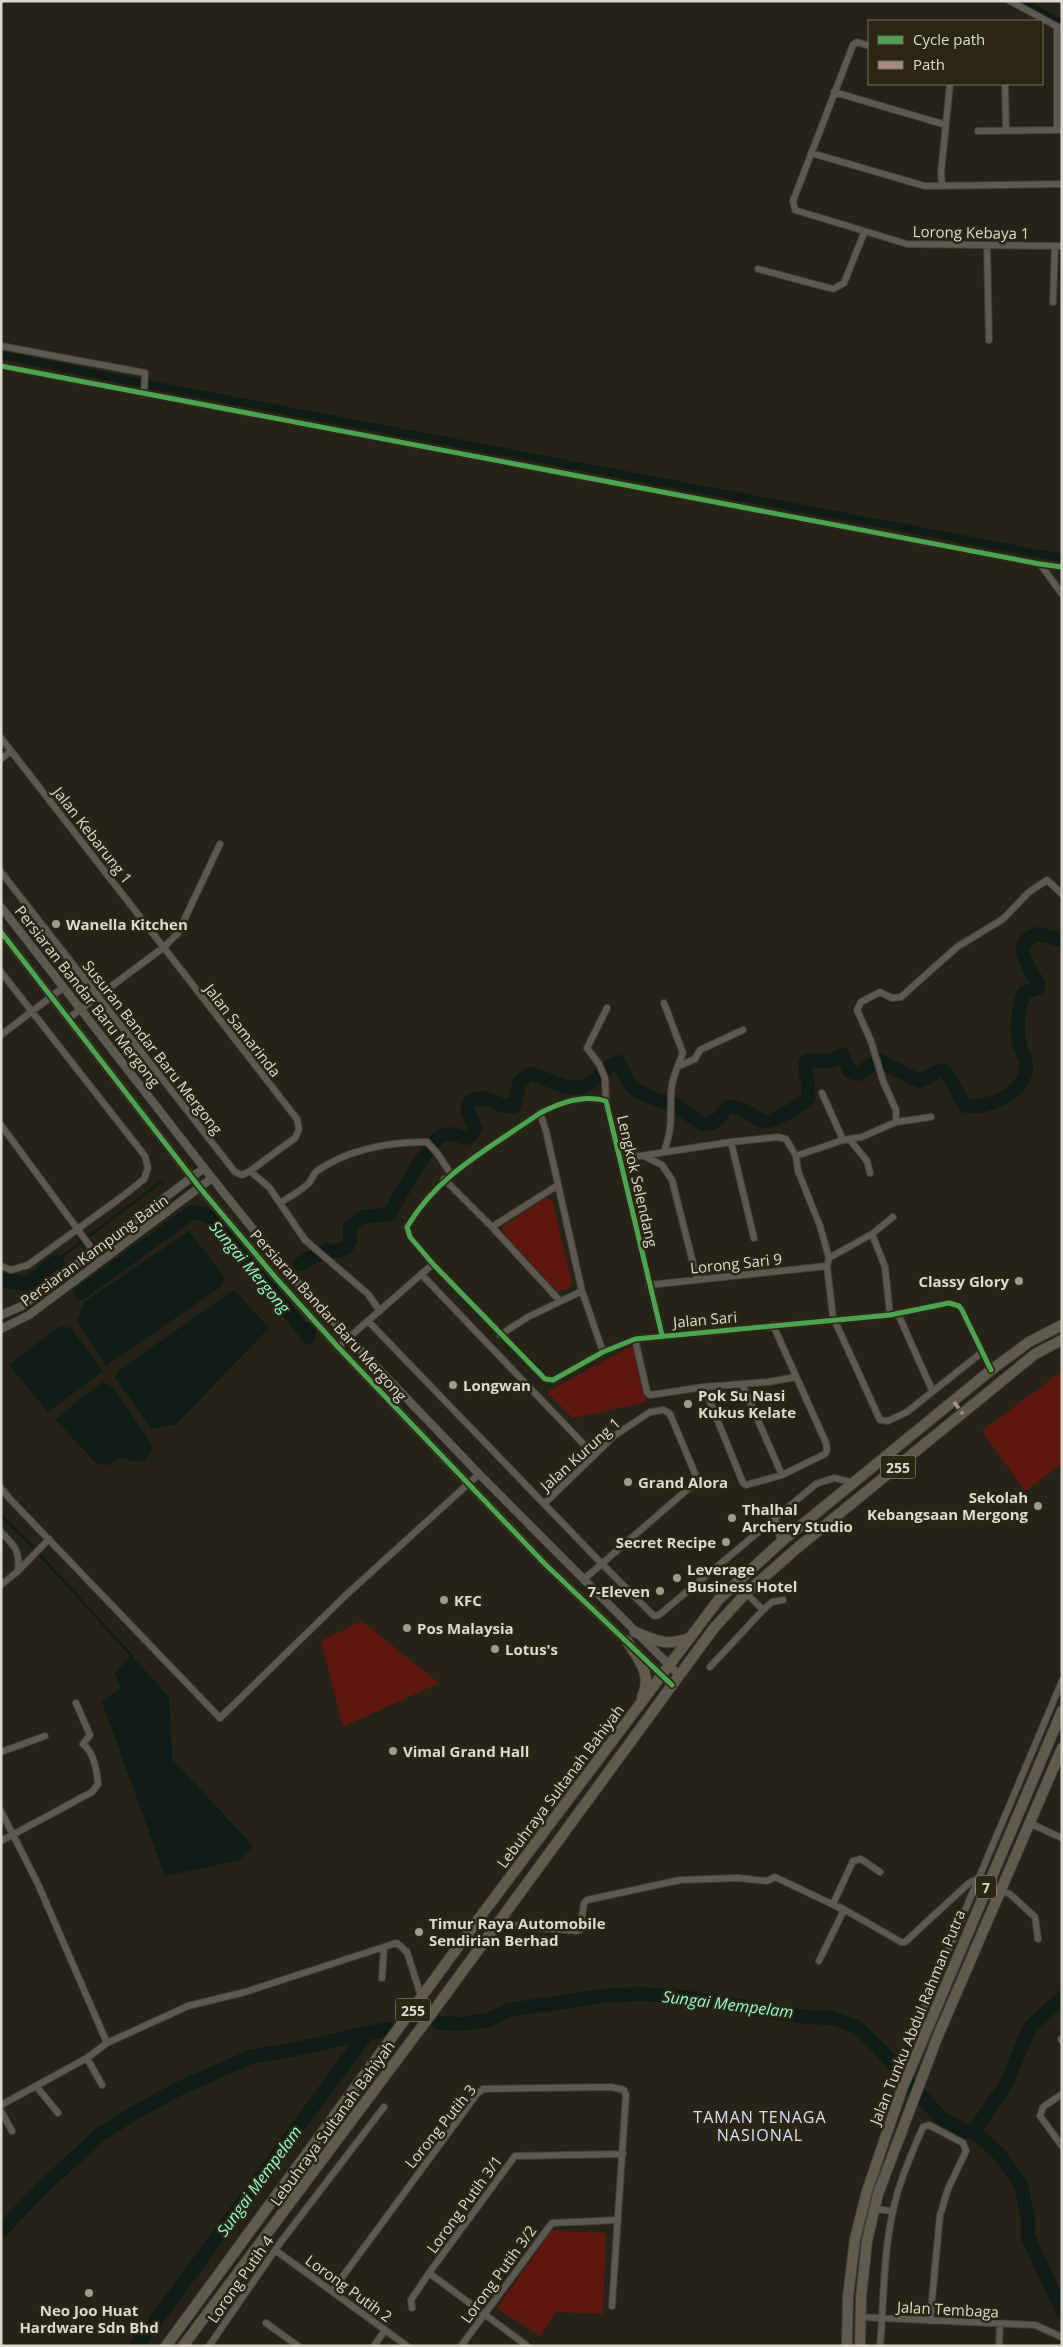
<svg xmlns="http://www.w3.org/2000/svg" width="1063" height="2347" viewBox="0 0 1063 2347" font-family="'Open Sans',sans-serif">
<style>
.green{fill:#5d170e}
.water{fill:#0e1c15}
.lines{fill:none;stroke-linecap:round;stroke-linejoin:round}
.stream{stroke:#0e1c15;stroke-width:2.5}
.canal{stroke:#0e1c15;stroke-width:8}
.river{stroke:#0e1c15;stroke-width:14}
.minor-casing{stroke:#3f3d35;stroke-width:8}
.tertiary-casing{stroke:#3f3d35;stroke-width:9}
.primary-casing{stroke:#3f3d35;stroke-width:12}
.minor{stroke:#5c5951;stroke-width:6}
.tertiary{stroke:#5c5951;stroke-width:8}
.primary{stroke:#605a4f;stroke-width:10}
.quiet{stroke:#a88b81;stroke-width:4;stroke-dasharray:8 4;stroke-linecap:butt}
.cycleway-casing{stroke:#2a2613;stroke-width:8}
.cycleway{stroke:#4ca352;stroke-width:5}
.poi-dot{fill:#9d9a8e;stroke:#2a2613;stroke-width:2}
.labels{text-anchor:middle;dominant-baseline:central;stroke-width:5;stroke-linejoin:round;paint-order:stroke}
.shield{fill:#2a2613;stroke:#a7a496;stroke-width:1}
.shield-label{font-size:14px;font-weight:bold;fill:#dddace}
.street-label{font-size:15px;fill:#dddace;stroke:#2a2613}
.poi-label{font-size:15px;font-weight:bold;fill:#dddace;stroke:#2a2613;text-anchor:start}
.water-label{font-size:16px;font-style:italic;fill:#8efed1;stroke:#2a2613}
.neighbourhood-label{font-size:16px;letter-spacing:1px;fill:#d4e0fc;stroke:#2a2613}
</style>
<rect width="100%" height="100%" fill="#252218"/>
<path class="green" d="M546,1198l6,2 20,83 -3,5 -12,4 -55,-61 1,-5z
M633,1345l14,57 -74,16 -26,-26z
M1062,1371v93l-37,27 -43,-60z
M362,1621l77,62 -96,44 -22,-86z
M552,2230l54,3 -3,81 -47,-2 -16,24 -43,-28z"/>
<path class="water" d="M189,1231l36,47 -6,10 -113,78 -29,-45 7,-19z
M234,1290l35,38 -94,97 -24,4 -36,-52 3,-6z
M60,1326l11,2 32,43 -55,41 -39,-47z
M103,1382l10,5 41,61 -9,13h-13l-11,-3 -13,7 -11,-1 -42,-45z
M131,1655l38,42 3,62 81,87 -14,14 -74,16 -63,-174 18,-14 -5,-15z"/>
<g class="lines">
<path class="stream" d="M56,1261l106,-80
M1,1515l32,32
M40,1555l91,100"/>
<path class="canal" d="M1021,1l41,23
M1,355l145,29 916,174"/>
<path class="river" d="M300,1264l26,-14 11,1 9,-3 4,-7v-14l13,-10 27,-3c7,-14 41,-74 52,-79 8,-2 16,0 24,3l6,-4 3,-7 -7,-14v-9c16,-16 27,5 46,2l6,-24 10,-8c22,4 41,24 63,7 9,-7 13,-15 25,-19l11,21 9,8 17,8 19,5 30,21 8,-2 7,-5 8,-11c20,-2 26,14 40,14 10,0 32,-16 41,-22 3,-13 -5,-25 -2,-37l6,-2 19,1 12,-6 6,16 9,3 20,-14 41,21c9,-2 14,-9 24,-11 11,9 13,25 23,36 23,2 58,-12 60,-38 1,-7 -3,-13 -5,-19 -6,-19 -3,-39 3,-57l14,-4v-4c-7,-16 -30,-40 0,-50l24,6
M1,1280l27,4 28,-23 1,2
M81,1293l111,-81 13,2 9,7 95,116v-7
M439,2023l24,1 28,-5 18,-9 93,-14 35,-2 38,2 132,21 25,1 25,9 22,21 59,67 27,17 9,-1
M974,2131l25,23 22,31 7,34v18l34,73
M974,2131l32,-47 24,-57 32,-29
M1,2231l41,-43 59,-54 33,-21 48,-26 71,-31 38,-6 76,-17
M137,2346l230,-313 21,-4"/>
<defs>
<path id="minor" d="M1010,1l52,28
M1057,27v103
M869,46l-12,-4 -4,3 -60,156 2,9 112,34 155,2
M1005,84l1,46
M834,92l112,33
M978,131l84,-1
M811,153l114,33 137,-2
M942,185l-1,-12 9,-89
M987,246l2,94
M758,269l75,20 11,-6 20,-50
M1053,302l2,-56
M1,346l144,27 -1,21
M1,366l1039,198 22,3
M1040,564l22,30
M1,738l296,381 2,10 -4,9 -45,33 -8,4 -7,-3 -234,-300
M1,759l10,-8
M1,972l144,184 3,12 -4,11 -21,17 -95,69 -17,5 -10,-4
M69,1018l95,-71 14,-14 42,-89
M1,1035l63,-48
M679,1066l16,-7 5,-9 43,-20
M822,1093l21,47
M606,1101l-1,-23 -6,-14 -12,-16 20,-40
M540,1113l6,18 36,160 21,61
M896,1122v-12l-13,-29 -12,-40 -14,-31 4,-8 19,-10 12,6 9,-1 56,-50 46,-28 26,-27 18,-12 15,14
M1,1125l100,136
M850,1140l17,21 3,12
M731,1142l23,96
M664,1152c9,-27 6,-32 7,-58 0,-14 7,-28 12,-41l-19,-50
M644,1156l18,9 10,15 25,99
M796,1156l47,-16 19,-3 34,-15 35,-5
M620,1159l111,-17 47,-5 8,2 10,17 2,15 22,55 9,32 -2,8 6,51 47,103 8,1 19,-9 74,-59
M250,1171l19,16 36,53 63,54 12,17
M444,1179l48,48 68,74
M280,1203c9,-6 21,-12 29,-20 3,-4 3,-8 8,-12 32,-22 72,-29 110,-29l10,11 14,21
M492,1227l66,-42
M872,1234l13,33 5,48
M829,1258l43,-24 21,-17
M421,1274l173,181
M649,1285l178,-19
M898,1314l34,76
M368,1321l234,243 52,52 5,-1 157,-131 18,-6 21,5
M500,1335l28,-18 54,-26
M662,1335l-56,-234c-21,-7 -47,2 -66,12 -50,35 -101,60 -133,114l3,10 23,27 112,115 8,1 50,-28 32,-13 255,-24 59,-12 10,3 3,4 29,60
M635,1339l12,53 3,3 54,-8 64,-5 28,-5
M338,1347l95,-83
M742,1384l40,91
M704,1387l39,96 3,2 36,-10 43,-21 2,-4 -1,-7 -53,-118
M1,1488l8,10 211,220 125,-122 134,-122
M544,1504l70,-68 36,-24 14,-2 6,4 26,62v6l-113,98
M775,1518l6,24
M1,1532c14,14 19,19 17,39
M1,1585l17,-14 31,-32
M746,1593l17,17
M710,1667l53,-57 9,-8 11,-2
M1,1752l44,-16
M1,1811l37,73 69,159
M1029,1823l33,15
M1,1841l91,-49 6,-8c-1,-14 -4,-31 -15,-40l7,-9 -14,-32
M999,1890l11,4 25,23 3,22
M833,1904l20,-43 8,-2 19,13
M840,1907l61,35h4l64,-59 10,-5 8,5
M498,1924l79,7 3,-1 4,-27 3,-3 93,-20 58,-2 29,3 8,-4 67,32v5l-23,47
M382,1978l2,-31
M925,2033l-4,-12 2,-11 139,-329
M1061,2039l1,2
M87,2058l15,27
M36,2086l22,27
M1062,2094l-19,13 -3,9 22,30
M1,2105l86,-47 20,-15 81,-37 57,-14 148,-48 4,-1 10,9 15,47
M1,2111l11,20
M874,2209l19,2
M275,2250l132,96
M429,2273l97,72
M332,2291l145,-197 6,-5 128,-2 13,3 2,5 -14,211
M412,2308l-1,-8 18,-27 86,-117 108,-2
M860,2317l175,8 27,12
M266,2323l32,23
M209,2346l71,-103 104,-136
M374,2346l11,-16
M461,2346l91,-123 66,-3
M880,2346c4,-45 3,-91 13,-135 6,-29 18,-56 30,-84l6,-2 34,18 3,8 -18,38 -8,26 -10,106
M999,2346l1,-22"/>
<path id="tertiary" d="M1,907l211,271 73,91 64,69 130,136 200,201
M1,932l199,256 75,89 63,70 207,217 127,121
M1,1315l21,-9 182,-138
M1,1329l28,-14 183,-137"/>
<path id="primary" d="M635,1632c26,10 28,14 55,6
M627,1641c11,18 26,34 15,56
M166,2346l308,-421 245,-326 62,-57 210,-172 38,-28 33,-17
M183,2346l252,-337 279,-381 32,-35 50,-44 239,-195 27,-14
M847,2346l1,-49 7,-58 12,-48 35,-102 160,-378
M860,2346l1,-49 6,-56 11,-47 59,-156 125,-290"/>
</defs>
<use href="#minor" class="minor-casing"/>
<use href="#tertiary" class="tertiary-casing"/>
<use href="#primary" class="primary-casing"/>
<use href="#minor" class="minor"/>
<use href="#tertiary" class="tertiary"/>
<use href="#primary" class="primary"/>
<path class="quiet" d="M954,1402l9,12"/>
<defs>
<path id="cycleway" d="M1,366l1039,198 22,3
M1,932l199,256 75,89 63,70 207,217 127,121
M662,1335l-56,-234c-21,-7 -47,2 -66,12 -50,35 -101,60 -133,114l3,10 23,27 112,115 8,1 50,-28 32,-13 255,-24 59,-12 10,3 3,4 29,60"/>
</defs>
<use href="#cycleway" class="cycleway-casing"/>
<use href="#cycleway" class="cycleway"/>
</g>
<g class="poi-dot">
<circle cx="56" cy="924" r="5"/>
<circle cx="1019" cy="1281" r="5"/>
<circle cx="453" cy="1385" r="5"/>
<circle cx="688" cy="1404" r="5"/>
<circle cx="628" cy="1482" r="5"/>
<circle cx="1038" cy="1506" r="5"/>
<circle cx="732" cy="1518" r="5"/>
<circle cx="726" cy="1542" r="5"/>
<circle cx="677" cy="1578" r="5"/>
<circle cx="660" cy="1591" r="5"/>
<circle cx="444" cy="1600" r="5"/>
<circle cx="407" cy="1628" r="5"/>
<circle cx="495" cy="1649" r="5"/>
<circle cx="393" cy="1751" r="5"/>
<circle cx="419" cy="1932" r="5"/>
<circle cx="89" cy="2293" r="5"/>
</g>
<g class="labels">
<g class="shield">
<rect x="880.5" y="1455.5" width="35" height="23" rx="4"/>
<rect x="976" y="1875.5" width="20" height="23" rx="4"/>
<rect x="395.5" y="1998.5" width="35" height="23" rx="4"/>
</g>
<g class="shield-label">
<text x="898" y="1467">255</text>
<text x="986" y="1887">7</text>
<text x="413" y="2010">255</text>
</g>
<g class="street-label">
<text transform="translate(971 232) rotate(1)">Lorong Kebaya 1</text>
<text transform="translate(93 835) rotate(52)">Jalan Kebarung 1</text>
<text transform="translate(88 996) rotate(52)">Persiaran Bandar Baru Mergong</text>
<text transform="translate(243 1030) rotate(52)">Jalan Samarinda</text>
<text transform="translate(153 1047) rotate(52)">Susuran Bandar Baru Mergong</text>
<text transform="translate(638 1181) rotate(77)">Lengkok Selendang</text>
<text transform="translate(94 1250) rotate(-36)">Persiaran Kampung Batin</text>
<text transform="translate(736 1263) rotate(-6)">Lorong Sari 9</text>
<text transform="translate(329 1315) rotate(48)">Persiaran Bandar Baru Mergong</text>
<text transform="translate(705 1319) rotate(-5)">Jalan Sari</text>
<text transform="translate(580 1454) rotate(-42)">Jalan Kurung 1</text>
<text transform="translate(560 1786) rotate(-53)">Lebuhraya Sultanah Bahiyah</text>
<text transform="translate(917 2017) rotate(-68)">Jalan Tunku Abdul Rahman Putra</text>
<text transform="translate(332 2123) rotate(-54)">Lebuhraya Sultanah Bahiyah</text>
<text transform="translate(440 2126) rotate(-51)">Lorong Putih 3</text>
<text transform="translate(464 2204) rotate(-54)">Lorong Putih 3/1</text>
<text transform="translate(498 2274) rotate(-54)">Lorong Putih 3/2</text>
<text transform="translate(240 2279) rotate(-55)">Lorong Putih 4</text>
<text transform="translate(349 2288) rotate(36)">Lorong Putih 2</text>
<text transform="translate(948 2309) rotate(3)">Jalan Tembaga</text>
</g>
<g class="poi-label">
<text x="66" y="924">Wanella Kitchen</text>
<text x="1009" y="1281" text-anchor="end">Classy Glory</text>
<text x="463" y="1385">Longwan</text>
<text x="698" y="1395">Pok Su Nasi<tspan x="698" dy="17">Kukus Kelate</tspan></text>
<text x="638" y="1482">Grand Alora</text>
<text x="1028" y="1497" text-anchor="end">Sekolah<tspan x="1028" dy="17">Kebangsaan Mergong</tspan></text>
<text x="742" y="1509">Thalhal<tspan x="742" dy="17">Archery Studio</tspan></text>
<text x="716" y="1542" text-anchor="end">Secret Recipe</text>
<text x="687" y="1569">Leverage<tspan x="687" dy="17">Business Hotel</tspan></text>
<text x="650" y="1591" text-anchor="end">7-Eleven</text>
<text x="454" y="1600">KFC</text>
<text x="417" y="1628">Pos Malaysia</text>
<text x="505" y="1649">Lotus's</text>
<text x="403" y="1751">Vimal Grand Hall</text>
<text x="429" y="1923">Timur Raya Automobile<tspan x="429" dy="17">Sendirian Berhad</tspan></text>
<text x="89" y="2310" text-anchor="middle">Neo Joo Huat<tspan x="89" dy="17">Hardware Sdn Bhd</tspan></text>
</g>
<g class="water-label">
<text transform="translate(250 1267) rotate(50)">Sungai Mergong</text>
<text transform="translate(728 2004) rotate(7)">Sungai Mempelam</text>
<text transform="translate(259 2181) rotate(-54)">Sungai Mempelam</text>
</g>
<g class="neighbourhood-label">
<text x="760" y="2117">TAMAN TENAGA<tspan x="760" dy="18">NASIONAL</tspan></text>
</g>
</g>
<rect width="1063" height="2347" fill="none" stroke="#dddace" stroke-width="5"/>
<rect x="868" y="20" width="175" height="65" fill="#2a2613" stroke="#726e5e"/>
<rect x="878" y="36" width="25" height="8" fill="#4ca352" stroke="#726e5e"/>
<text x="913" y="45" font-size="15" fill="#dddace">Cycle path</text>
<rect x="878" y="61" width="25" height="8" fill="#a88b81" stroke="#726e5e"/>
<text x="913" y="70" font-size="15" fill="#dddace">Path</text>
</svg>
